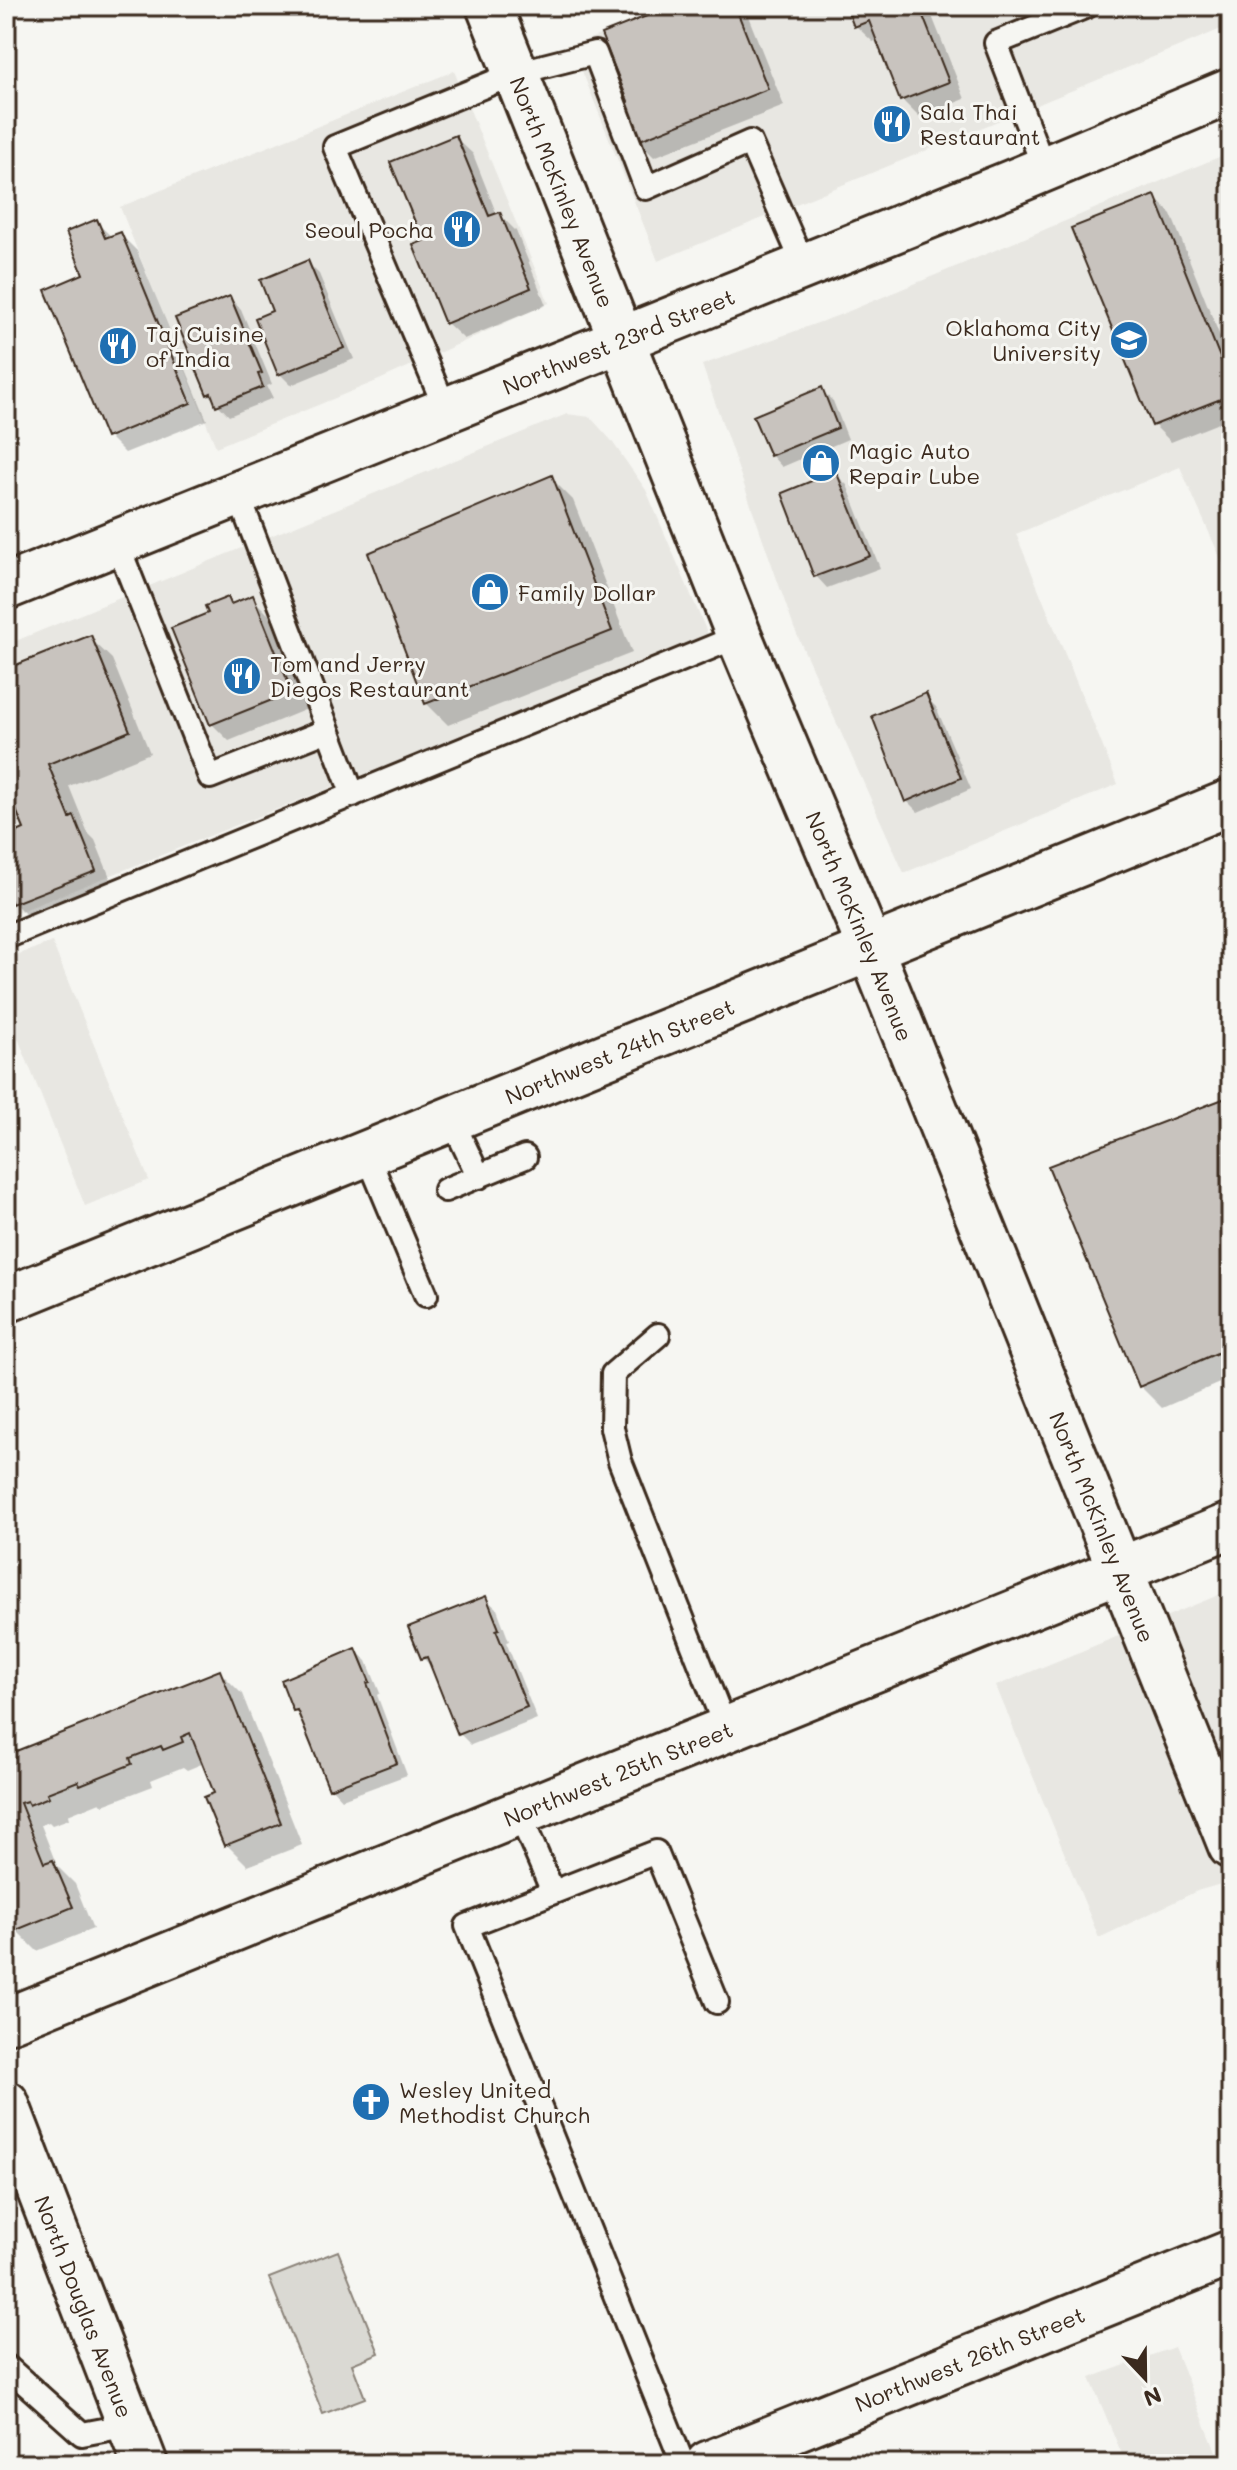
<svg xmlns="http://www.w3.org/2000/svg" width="1237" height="2470" viewBox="0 0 1237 2470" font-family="Mali,sans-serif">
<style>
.built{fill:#e8e7e2}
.green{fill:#dad9d3;stroke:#8a8278;stroke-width:2}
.shadow{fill:#0003}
.building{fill:#c8c3be;stroke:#3b2a1e;stroke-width:2}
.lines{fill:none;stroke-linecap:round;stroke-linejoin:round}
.service-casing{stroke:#3b2a1e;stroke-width:28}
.minor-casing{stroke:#3b2a1e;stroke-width:50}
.secondary-casing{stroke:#3b2a1e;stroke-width:50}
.service{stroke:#f6f6f2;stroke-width:22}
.minor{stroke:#f6f6f2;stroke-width:44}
.secondary{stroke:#f6f6f2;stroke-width:44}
.labels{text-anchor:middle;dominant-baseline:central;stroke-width:6;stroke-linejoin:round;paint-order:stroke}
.poi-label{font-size:22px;fill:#3b2a1e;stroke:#f6f6f2;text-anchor:start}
.street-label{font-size:22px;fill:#3b2a1e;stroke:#f6f6f2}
</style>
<rect width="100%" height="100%" fill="#f6f6f2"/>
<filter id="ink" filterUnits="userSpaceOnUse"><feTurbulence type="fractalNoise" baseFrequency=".0125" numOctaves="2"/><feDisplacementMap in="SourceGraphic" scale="16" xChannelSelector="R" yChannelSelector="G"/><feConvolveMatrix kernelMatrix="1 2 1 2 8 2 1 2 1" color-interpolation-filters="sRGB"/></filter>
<g filter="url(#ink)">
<path class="built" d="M672,6h559v19l-573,236 -86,-215z
M454,71l95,232 -170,77 -163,67 -96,-240z
M1231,152v430l-51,-115 -164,67 102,250 -214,89 -110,-245 -92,-263 140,-51z
M567,414l23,3 21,23 35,50 63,147 -703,280v-272z
M52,942l97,238 -64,26 -79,-198v-49z
M1231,1590v291l-34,10 -98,47 -103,-252z
M1174,2347l47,117h-95l-36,-86z"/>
<path class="green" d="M338,2251l41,102 -27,11 13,34 -42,16 -54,-136z"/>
<path class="shadow" d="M678,6h66l40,100 -130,51 -17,-17 -6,-38z
M852,6h76l37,93 -46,18 -17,-17 -24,-60 -5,2 -17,-16z
M937,6h38l-27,11z
M456,138l17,16 24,61 2,-1 17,17 30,74 -82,34 -17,-16 -21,-81z
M1154,197l17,17 60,150v54l-60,24 -17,-17z
M96,222l16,15 8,-3 17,17 70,169 -82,33 -17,-17z
M308,263l11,11 35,85 -63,26 -12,-12 -4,-61z
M230,298l11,11 31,75 -5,2 6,12 -44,18 -21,-22z
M821,390l12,11 15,38 -66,28 -11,-12z
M835,474l12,11 33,83 -53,20 -11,-12 -31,-82z
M551,478l22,22 59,153 -184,72 -22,-22z
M252,598l17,17 38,94 -78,32 -17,-17 -1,-109 16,-16 7,6z
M90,638l22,21 38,94 -81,33 19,47 7,7 21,52 -80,33 -22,-22 -8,-20v-44l20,-8 -20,-50v-109z
M925,696l11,11 35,82 -53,23 -11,-11z
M1231,1098v280l-69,30 -22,-22z
M485,1598l12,11 12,32 -3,1 31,77 -66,26 -11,-11 -26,-65 -11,-11z
M355,1650l12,11 13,32 -3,2 30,80 -65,24 -11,-12 -28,-68 -9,-9z
M220,1672l22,22 60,151 -54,21 -22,-22 -10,-50 -12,-31 -17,7 -4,-3 -32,13 2,6 -50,19 -3,-3 -32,13 1,4 -17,6 -3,-3 -8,3 16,41 18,18 18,45 -56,22 -22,-22 -9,-23v-149z"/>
<path class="building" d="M672,6h63l33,83 -133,53 -14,-37 7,-4 -27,-67z
M849,6h70l30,76 -49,19 -31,-80 -15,6 -7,-18z
M456,135l33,81 11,-4 31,76 -86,36 -32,-79 10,-4 -33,-79z
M1155,195l76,190v10l-79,31 -81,-198z
M97,219l8,19 16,-6 70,171 -85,35 -61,-148 38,-16 -17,-42z
M308,260l36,88 -66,27 -23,-57 17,-7 -12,-31z
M230,296l32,77 -4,1 5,13 -47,19 -5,-13 -4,2 -32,-77z
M822,387l16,41 -68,28 -17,-40z
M836,471l34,85 -56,21 -32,-84z
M552,475l60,156 -187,73 -57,-151z
M253,595l39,97 -82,33 -39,-97 37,-15 -3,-7 23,-9 3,7z
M91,635l39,96 -82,33 22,54 4,-2 22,55 -84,33 -6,-15v-52l18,-8 -18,-43v-117z
M926,693l35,85 -56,24 -33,-86z
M1231,1096v251l-92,40 -91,-221z
M486,1596l13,33 -3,1 31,77 -69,28 -31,-78 -6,2 -13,-32z
M356,1648l14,34 -3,1 30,80 -68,26 -32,-79 -4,1 -12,-31z
M220,1670l61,153 -57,23 -20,-49 10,-4 -24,-60 -9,4 2,5 -20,8 -2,-4 -31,12 2,6 -52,21 -2,-4 -31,12 2,4 -20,8 -2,-4 -7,2 24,60 9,-3 20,47 -59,24 -8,-20v-156z"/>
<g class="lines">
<defs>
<path id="service" d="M1044,168l-48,-125 91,-37
M446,410l-111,-263 181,-74 79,-20 51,135 104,-46 54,124
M238,494l115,301
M117,543l93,234 118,-47
M6,937l733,-301
M452,1120l27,57
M367,1154l59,141
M445,1190l80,-33
M658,1335l-45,39 -1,54 8,33 106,268
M519,1813l34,79
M6,2366l76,68 48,-9
M683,2464l-216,-538 189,-74 61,150"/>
<g id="minor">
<path id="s1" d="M489,6l250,630 132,314 360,896"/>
<path id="s2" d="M6,1300l1225,-498"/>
<path id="s3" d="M6,2021l1225,-496"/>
<path id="s4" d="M6,2103l139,361"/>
<path id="s5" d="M708,2464l523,-211"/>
</g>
<g id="secondary">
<path id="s6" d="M6,587l1000,-402 225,-94"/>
</g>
</defs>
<use href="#service" class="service-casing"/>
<use href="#minor" class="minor-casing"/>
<use href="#secondary" class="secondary-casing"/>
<use href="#service" class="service"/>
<use href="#minor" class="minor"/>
<use href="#secondary" class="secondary"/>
</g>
</g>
<defs>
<symbol id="restaurant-disc" viewBox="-11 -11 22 22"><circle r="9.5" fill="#1f6fb2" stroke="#f6f6f2"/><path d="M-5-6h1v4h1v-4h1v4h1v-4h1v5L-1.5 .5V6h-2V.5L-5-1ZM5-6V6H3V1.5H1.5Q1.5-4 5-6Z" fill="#fff"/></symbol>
<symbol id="university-disc" viewBox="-11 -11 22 22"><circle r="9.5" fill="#1f6fb2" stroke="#f6f6f2"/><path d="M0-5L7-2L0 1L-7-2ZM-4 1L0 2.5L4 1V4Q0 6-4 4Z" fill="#fff"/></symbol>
<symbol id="shop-disc" viewBox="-11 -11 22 22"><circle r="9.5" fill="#1f6fb2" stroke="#f6f6f2"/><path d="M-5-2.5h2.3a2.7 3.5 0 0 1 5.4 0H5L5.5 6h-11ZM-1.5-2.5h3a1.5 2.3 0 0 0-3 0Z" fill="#fff"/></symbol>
<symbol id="church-disc" viewBox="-11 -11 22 22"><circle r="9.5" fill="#1f6fb2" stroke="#f6f6f2"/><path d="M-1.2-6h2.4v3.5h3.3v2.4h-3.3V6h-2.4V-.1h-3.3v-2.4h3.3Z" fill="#fff"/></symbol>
</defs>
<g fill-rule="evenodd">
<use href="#restaurant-disc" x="870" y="102" width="44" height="44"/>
<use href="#restaurant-disc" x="440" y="207" width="44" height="44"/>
<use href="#university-disc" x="1107" y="318" width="44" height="44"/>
<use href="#restaurant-disc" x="96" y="324" width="44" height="44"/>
<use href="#shop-disc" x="799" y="441" width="44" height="44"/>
<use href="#shop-disc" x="468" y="570" width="44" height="44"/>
<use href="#restaurant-disc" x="220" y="654" width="44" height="44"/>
<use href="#church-disc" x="349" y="2080" width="44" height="44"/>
</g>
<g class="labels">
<g class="poi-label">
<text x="920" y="111">Sala Thai<tspan x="920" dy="25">Restaurant</tspan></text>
<text x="434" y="229" text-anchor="end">Seoul Pocha</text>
<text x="1101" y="327" text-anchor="end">Oklahoma City<tspan x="1101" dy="25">University</tspan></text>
<text x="146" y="333">Taj Cuisine<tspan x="146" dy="25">of India</tspan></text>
<text x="849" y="450">Magic Auto<tspan x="849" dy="25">Repair Lube</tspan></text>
<text x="518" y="592">Family Dollar</text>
<text x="270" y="663">Tom and Jerry<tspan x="270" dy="25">Diegos Restaurant</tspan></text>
<text x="399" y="2089">Wesley United<tspan x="399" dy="25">Methodist Church</tspan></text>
</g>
<g class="street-label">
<text stroke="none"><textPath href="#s1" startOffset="200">North McKinley Avenue</textPath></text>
<text stroke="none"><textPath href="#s6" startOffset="660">Northwest 23rd Street</textPath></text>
<text stroke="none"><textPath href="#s1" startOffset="992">North McKinley Avenue</textPath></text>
<text stroke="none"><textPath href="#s2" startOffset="662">Northwest 24th Street</textPath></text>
<text stroke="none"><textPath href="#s1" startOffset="1640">North McKinley Avenue</textPath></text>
<text stroke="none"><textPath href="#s3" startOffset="660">Northwest 25th Street</textPath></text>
<text stroke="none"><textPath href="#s4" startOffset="218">North Douglas Avenue</textPath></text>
<text stroke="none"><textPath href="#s5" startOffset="282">Northwest 26th Street</textPath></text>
</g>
</g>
<rect width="1237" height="2470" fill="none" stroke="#f6f6f2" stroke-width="32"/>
<rect x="16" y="16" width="1205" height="2438" fill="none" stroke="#3b2a1e" stroke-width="3" filter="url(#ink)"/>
<g transform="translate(1145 2378) rotate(158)" stroke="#f6f6f2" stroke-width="6" paint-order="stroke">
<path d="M0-6L14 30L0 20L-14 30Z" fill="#3b2a1e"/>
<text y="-12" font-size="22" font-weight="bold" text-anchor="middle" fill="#3b2a1e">N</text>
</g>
</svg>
